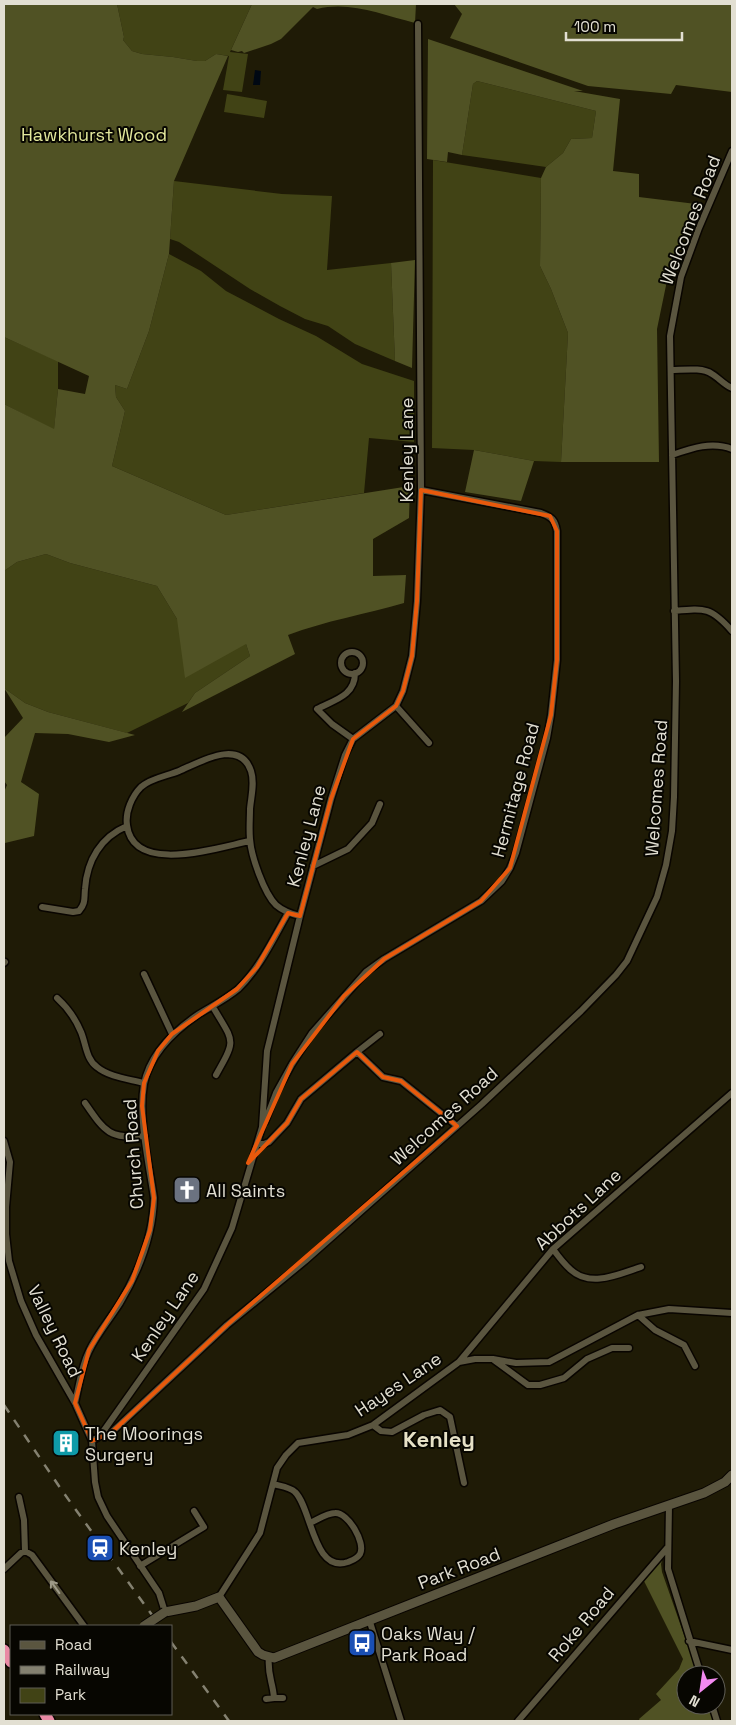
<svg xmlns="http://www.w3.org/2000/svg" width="736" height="1725" viewBox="0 0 736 1725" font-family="'Space Grotesk',sans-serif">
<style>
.green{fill:#414315}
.forest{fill:#505224}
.water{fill:#000813}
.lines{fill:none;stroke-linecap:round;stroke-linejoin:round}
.street-casing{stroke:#090500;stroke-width:9}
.secondary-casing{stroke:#090500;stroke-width:11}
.highway-casing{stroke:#090500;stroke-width:14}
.street{stroke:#5a553f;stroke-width:6}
.secondary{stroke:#5a553f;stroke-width:9}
.highway{stroke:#e98aa4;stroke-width:11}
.rail{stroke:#848170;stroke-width:2.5;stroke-dasharray:9 9;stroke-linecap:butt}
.secondary-bridge-casing{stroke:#090500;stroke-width:11;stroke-linecap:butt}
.secondary-bridge{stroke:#5a553f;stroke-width:9}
.oneway{stroke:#9e9a88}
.marked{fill:none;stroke:#e8590c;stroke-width:4;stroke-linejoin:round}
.labels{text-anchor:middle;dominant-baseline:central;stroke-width:4;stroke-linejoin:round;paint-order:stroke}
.park-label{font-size:18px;fill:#e3e89c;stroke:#070601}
.street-label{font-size:18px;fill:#e2dfd2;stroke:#070601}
.poi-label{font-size:18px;fill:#e2dfd2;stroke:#070601;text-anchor:start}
.district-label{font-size:22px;font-weight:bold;fill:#e6e1c7;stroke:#070601}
</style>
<rect width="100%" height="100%" fill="#1f1b06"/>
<path class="green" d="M117,4h135l-22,48 18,2 -6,38 -19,-2 6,-34 -13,-2 -11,7h-8l-24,-4 -31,-3 -10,-3 -9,-11 1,-3z
M477,81l119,30 -4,27 -21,1 -8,14 -17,14 -84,-12 11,-71z
M227,94l40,7 -3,17 -40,-6z
M433,160l108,18 -1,88 11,23 17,44 -7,129 -27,-1 -60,-11 -42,-2z
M174,181l108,13 50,2 -5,74 64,-7 4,98 -40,-17 -27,-18 -23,-7 -25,-13 -30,-17 -71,-47 -9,-3z
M169,254l32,17 25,20 53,28 37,17 46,28 52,17v61l-45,-4 -5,55 -138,22 -114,-49 13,-55 -9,-14 -1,-12 12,4 22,-58z
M4,337l54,24v28l-4,41 -50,-26z
M46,554l24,9 87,23 20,33 69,25 4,12 -55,37 -7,10 -61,30 -79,-21 -23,-9 -21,-15v-117l13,-9z"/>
<path class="forest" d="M4,4h113l7,33 -1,3 9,11 10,3 31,3 24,4h8l11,-7 12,2 -54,125 -5,73 -20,77 -22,58 -12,-4 1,12 9,14 -13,55 114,49 184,-29 -1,32 -36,21v37l33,-1 -2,28c-38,11 -79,18 -116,32l7,19 -113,58 13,-19 55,-37 -4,-12 -61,34 -8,-59 -20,-33 -87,-23 -24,-9 -29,8 -13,9v-167l50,25 4,-40 27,5 4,-18 -85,-39z
M252,4h164l-1,19c-33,-8 -64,-22 -98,-14l-4,-2 -32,32 -10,5 -27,9 -2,-2 -4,1 -7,-2z
M454,4h278v88l-56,-7 -5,9 -83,-8 -138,-48 12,-24z
M428,39l155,52h-9l46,8 -7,72 26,3v23l57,7 -27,67 -12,58 2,133h-98l7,-129 -17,-44 -11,-23 1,-88 5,-11 17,-14 8,-14 21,-1 4,-27 -119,-30 -4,3 -11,71 -14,-3 -1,10 -20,-3z
M415,260l-3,108 -17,-7 -4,-98z
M474,450l60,11 -13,40 -56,-9z
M4,688l21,15 23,9 87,23 -26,7 -41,-8 -33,-1 -14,49 18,12 -5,42 -29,7 -1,8v-59l3,-7 -3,-4v-43l19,-20z
M664,1553l-3,11 1,8 36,103h-12v30h23l6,16h-75l-1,-2 22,-19 -5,-6 23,-25 4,-10 -40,-80z"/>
<path class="water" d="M255,70l6,1 -1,14h-7z"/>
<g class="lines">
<defs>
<path id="street" d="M671,370c12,0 31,-3 41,4 7,4 12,11 20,14
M672,455c20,-7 40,-14 60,-6
M674,611c31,-3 37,-4 58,20
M341 663a11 11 0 1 1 22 0a11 11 0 1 1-22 0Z
M396,706l33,37
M353,739l-21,-15 -15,-15c17,-9 38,-13 38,-36
M250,841c-31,6 -117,35 -123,-16 -2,-13 5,-29 14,-38 10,-9 26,-11 38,-16 21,-9 61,-33 72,0 4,12 0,26 -1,38 0,10 -1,20 0,30 1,17 14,54 26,66 7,6 15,9 24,11
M313,866l35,-17 24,-26 8,-19
M42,907l31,5 6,-1c7,-8 5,-13 6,-22 2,-29 16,-52 42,-63
M4,963l1,-1
M144,974l28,60
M57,998c10,9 19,22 24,34 5,12 5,27 16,35 12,10 32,12 47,16
M213,1007c21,36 24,31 3,68
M357,1052l23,-18
M85,1103c20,29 24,36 60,33
M265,1122l11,-29 16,-29 20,-31 54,-61 18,-13 97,-58 21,-20 8,-13 6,-15 31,-115 4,-23 6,-55v-129c-2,-11 -5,-14 -16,-18l-120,-23
M4,1141l6,21 -4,45v27l3,27 12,40 15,34 39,68 17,38 3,41 3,15 9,19 52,77 6,19
M257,1144h7l5,-2 18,-19 14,-24 56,-47 26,25 18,4 56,45
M553,1249c5,7 11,15 18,21 20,18 48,4 70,-3
M638,1315l17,15 29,15 11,21
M494,1360l34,25h12l24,-7 23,-19 25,-11h17
M459,1362l94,-113 179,-156
M75,1403c4,-17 6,-36 14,-52 8,-17 21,-32 31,-48 19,-32 33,-67 34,-105 -5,-34 -16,-80 -10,-114 6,-31 30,-53 55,-70 13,-8 27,-15 39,-25 22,-21 35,-50 50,-76
M373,1425l8,6 11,1 32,-17 16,-5 10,7 14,66
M102,1433l5,1 5,-2 115,-107 78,-64 177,-157 99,-93 35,-36 11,-14 30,-64 9,-32 6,-34 2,-34 2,-116 -6,-345 11,-59 18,-49 33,-77
M92,1441l8,-5 104,-147 28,-61 30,-101 5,-76 33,-135 31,-117 14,-44 8,-16 43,-33 7,-15 9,-35 5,-55 4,-111 -3,-466
M273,1484c7,2 17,3 22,8 17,16 18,82 53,70 5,-2 9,-3 12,-8 6,-11 -12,-42 -25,-41 -8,0 -18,7 -25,10
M19,1497l5,23 1,31
M669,1505l-1,64 33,106
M140,1566l64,-39 -10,-16
M4,1569l17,-16 4,-2 7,4 52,71
M219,1597l41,-64 17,-65 9,-13 12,-12 50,-8 25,-10 86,-63 16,-3h18l23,4 33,-1 89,-47 31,-6 63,4
M369,1619l32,102
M689,1641l43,9
M274,1698h9
M266,1699l8,-1c-1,-16 -7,-23 -5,-41
M712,1705l5,16
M518,1721l150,-174"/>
<path id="secondary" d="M165,1612l31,-6 23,-9 39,55 5,3 11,3 340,-134 90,-31 21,-11 7,-7"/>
<path id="highway" d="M4,1650l7,12
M45,1714l4,7"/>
</defs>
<use href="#street" class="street-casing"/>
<use href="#secondary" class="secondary-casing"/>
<use href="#highway" class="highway-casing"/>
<use href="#street" class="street"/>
<use href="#secondary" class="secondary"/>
<use href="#highway" class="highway"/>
<path class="rail" d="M4,1405l59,87 97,134
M171,1642l58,79"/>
<defs>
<path id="secondary-bridge" d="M144,1626l21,-14"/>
</defs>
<use href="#secondary-bridge" class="secondary-bridge-casing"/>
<use href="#secondary-bridge" class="secondary-bridge"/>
</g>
<defs><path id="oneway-shaft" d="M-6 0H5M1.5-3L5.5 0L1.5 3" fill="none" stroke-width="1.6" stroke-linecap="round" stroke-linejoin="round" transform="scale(1.25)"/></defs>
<use class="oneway" href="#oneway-shaft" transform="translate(55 1587) rotate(-126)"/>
<path class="marked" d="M421,490l129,26 7,15v129l-6,55 -41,153 -29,33 -97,58 -40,37 -52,68 -44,99 39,-40 14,-24 56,-47 26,25 18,4 56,45 -230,199 -115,107 -20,9 -17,-38 14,-53 43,-69 18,-51 4,-32 -12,-92 2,-23 14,-32 14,-17 65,-45 20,-22 31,-54 12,3 31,-117 22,-60 43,-33 7,-15 9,-35 5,-55z"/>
<defs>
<symbol id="church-square" viewBox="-11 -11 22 22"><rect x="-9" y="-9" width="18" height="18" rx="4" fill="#6b7280" stroke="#070601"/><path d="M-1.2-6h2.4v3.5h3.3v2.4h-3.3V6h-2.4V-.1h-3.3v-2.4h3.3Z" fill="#fff"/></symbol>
<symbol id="building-square" viewBox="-11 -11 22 22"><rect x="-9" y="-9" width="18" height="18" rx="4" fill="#0f9aa8" stroke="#070601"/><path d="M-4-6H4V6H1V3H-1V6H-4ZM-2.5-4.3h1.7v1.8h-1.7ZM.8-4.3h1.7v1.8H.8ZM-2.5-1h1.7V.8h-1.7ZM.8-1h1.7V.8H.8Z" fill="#fff"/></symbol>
<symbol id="station-square" viewBox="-11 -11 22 22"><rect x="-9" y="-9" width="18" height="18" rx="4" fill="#1a4fb4" stroke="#070601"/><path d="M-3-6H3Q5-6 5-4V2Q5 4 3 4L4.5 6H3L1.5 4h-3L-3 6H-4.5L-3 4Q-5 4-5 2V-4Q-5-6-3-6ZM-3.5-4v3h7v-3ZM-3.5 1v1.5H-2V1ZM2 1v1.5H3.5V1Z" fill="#fff"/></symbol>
<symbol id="bus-square" viewBox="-11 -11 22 22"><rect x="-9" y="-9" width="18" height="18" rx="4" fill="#1a4fb4" stroke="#070601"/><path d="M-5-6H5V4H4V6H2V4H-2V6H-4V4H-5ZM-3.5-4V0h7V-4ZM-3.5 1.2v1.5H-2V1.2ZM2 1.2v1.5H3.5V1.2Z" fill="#fff"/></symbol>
</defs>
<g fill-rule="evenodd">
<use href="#church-square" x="171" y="1174" width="32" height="32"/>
<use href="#building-square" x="50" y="1427" width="32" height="32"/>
<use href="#station-square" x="84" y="1532" width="32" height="32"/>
<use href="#bus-square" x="346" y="1627" width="32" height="32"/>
</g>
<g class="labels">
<g class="park-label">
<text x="94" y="134">Hawkhurst Wood</text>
</g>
<g class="street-label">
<text transform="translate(690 220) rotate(-69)">Welcomes Road</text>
<text transform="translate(406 450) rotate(-90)">Kenley Lane</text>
<text transform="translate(656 788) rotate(-86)">Welcomes Road</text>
<text transform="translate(515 790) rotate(-75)">Hermitage Road</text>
<text transform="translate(306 836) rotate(-75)">Kenley Lane</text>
<text transform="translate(444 1116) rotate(-42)">Welcomes Road</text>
<text transform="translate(133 1154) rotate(-94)">Church Road</text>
<text transform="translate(578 1209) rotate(-43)">Abbots Lane</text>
<text transform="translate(165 1316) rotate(-56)">Kenley Lane</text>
<text transform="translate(55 1331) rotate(64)">Valley Road</text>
<text transform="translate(398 1384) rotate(-34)">Hayes Lane</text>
<text transform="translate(459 1568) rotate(-21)">Park Road</text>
<text transform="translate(581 1624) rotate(-50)">Roke Road</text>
</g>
<g class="poi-label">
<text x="206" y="1190">All Saints</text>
<text x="85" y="1433">The Moorings<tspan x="85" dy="21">Surgery</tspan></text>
<text x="119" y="1548">Kenley</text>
<text x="381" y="1633">Oaks Way /<tspan x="381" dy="21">Park Road</tspan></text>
</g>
<g class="district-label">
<text x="439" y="1439">Kenley</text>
</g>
</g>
<rect width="736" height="1725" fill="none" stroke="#e2dfd2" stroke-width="10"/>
<rect x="10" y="1625" width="162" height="90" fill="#070601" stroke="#5f5d55"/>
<rect x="20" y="1641" width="25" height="8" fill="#5a553f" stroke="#5f5d55"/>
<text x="55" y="1650" font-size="15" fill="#e2dfd2">Road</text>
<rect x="20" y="1666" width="25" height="8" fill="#848170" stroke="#5f5d55"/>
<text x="55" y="1675" font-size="15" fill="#e2dfd2">Railway</text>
<rect x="20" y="1688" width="25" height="15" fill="#414315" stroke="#5f5d55"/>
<text x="55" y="1700" font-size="15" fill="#e2dfd2">Park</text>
<g transform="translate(701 1690) rotate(210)"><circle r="24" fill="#070601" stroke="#5f5d55"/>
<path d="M0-4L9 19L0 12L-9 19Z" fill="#f38af1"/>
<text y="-8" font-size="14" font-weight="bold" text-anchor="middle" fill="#e2dfd2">N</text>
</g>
<path d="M566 32v8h116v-8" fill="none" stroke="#e2dfd2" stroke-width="2.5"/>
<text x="574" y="32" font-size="15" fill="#e2dfd2" stroke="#070601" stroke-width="4" paint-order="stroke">100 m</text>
</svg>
